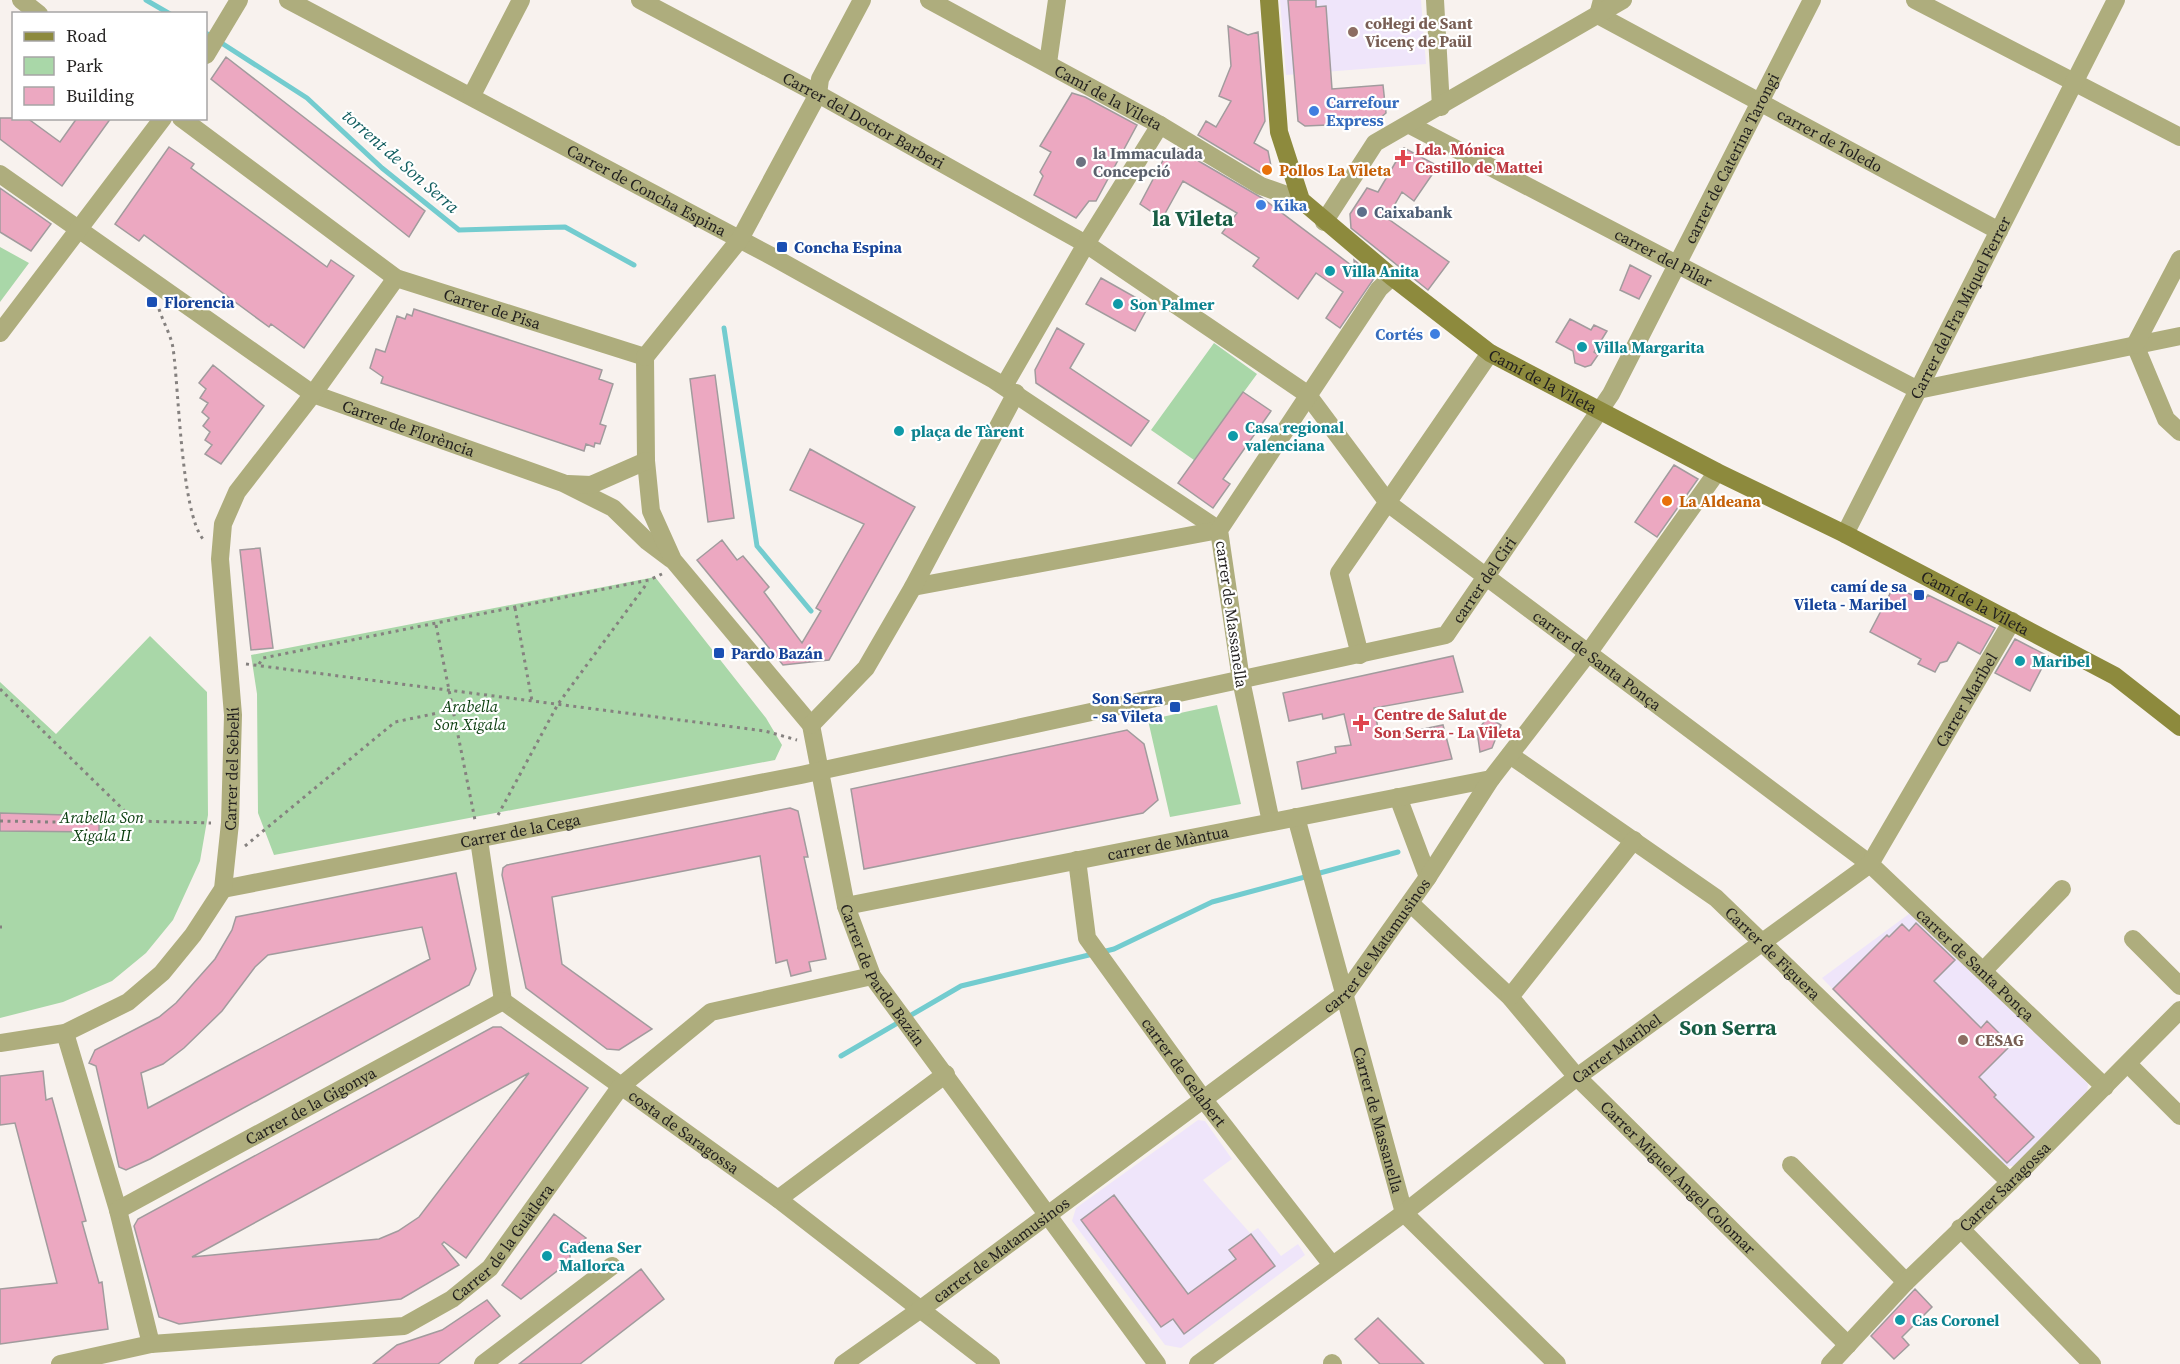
<svg xmlns="http://www.w3.org/2000/svg" width="2180" height="1364" viewBox="0 0 2180 1364" font-family="'Source Serif 4',serif">
<style>
.education{fill:#efe5fa}
.green{fill:#a9d7a8}
.lines{fill:none;stroke-linecap:round;stroke-linejoin:round}
.stream{stroke:#73cccf;stroke-width:5}
.building{fill:#eca8c1;stroke:#a19b9d;stroke-width:1.5;fill-rule:evenodd}
.path{stroke:#85817f;stroke-width:3;stroke-dasharray:3 4.5;stroke-linecap:butt}
.street{stroke:#aead7d;stroke-width:18}
.secondary{stroke:#8d8a3d;stroke-width:18}
.education-dot{fill:#8d6e63;stroke:#fff;stroke-width:2}
.shop-dot{fill:#3f7fe0;stroke:#fff;stroke-width:2}
.health-dot{fill:#e0444e;stroke:#fff;stroke-width:2}
.worship-dot{fill:#6b7280;stroke:#fff;stroke-width:2}
.food-dot{fill:#e8710a;stroke:#fff;stroke-width:2}
.service-dot{fill:#5c6f8a;stroke:#fff;stroke-width:2}
.transit-dot{fill:#1a4fb4;stroke:#fff;stroke-width:2}
.culture-dot{fill:#0f9aa8;stroke:#fff;stroke-width:2}
.labels{text-anchor:middle;dominant-baseline:central;stroke-width:4.5;stroke-linejoin:round;paint-order:stroke}
.education-label{font-size:16px;font-weight:bold;fill:#785e54;stroke:#fff;text-anchor:start}
.street-label{font-size:16px;fill:#211f1e;stroke:#fff}
.shop-label{font-size:16px;font-weight:bold;fill:#366cbe;stroke:#fff;text-anchor:start}
.health-label{font-size:16px;font-weight:bold;fill:#be3a42;stroke:#fff;text-anchor:start}
.worship-label{font-size:16px;font-weight:bold;fill:#5b616d;stroke:#fff;text-anchor:start}
.food-label{font-size:16px;font-weight:bold;fill:#c56008;stroke:#fff;text-anchor:start}
.service-label{font-size:16px;font-weight:bold;fill:#4e5e75;stroke:#fff;text-anchor:start}
.transit-label{font-size:16px;font-weight:bold;fill:#164399;stroke:#fff;text-anchor:start}
.culture-label{font-size:16px;font-weight:bold;fill:#0d838f;stroke:#fff;text-anchor:start}
.park-label{font-size:16px;font-style:italic;fill:#083c0c;stroke:#fff}
.water-label{font-size:18px;font-style:italic;fill:#115e60;stroke:#fff}
.district-label{font-size:22px;font-weight:bold;fill:#195e45;stroke:#fff}
</style>
<rect width="100%" height="100%" fill="#f8f2ee"/>
<path class="education" d="M1280,0h141l5,64 -140,11z
M1913,911l175,173 -1,9 -72,73h-10l-183,-188z
M1198,1120l7,1 27,38 -29,21 47,53 8,-5 23,28 17,-12 7,11 -124,93 -16,-3 -93,-124 4,-13z"/>
<path class="green" d="M0,247l29,16 -29,39z
M1214,343l43,31 -63,86 -43,-30z
M655,577l111,141 16,27 -7,15 -501,95 -16,-42 -1,-119 -6,-39z
M150,636l57,56 1,123 -8,46 -27,59 -27,33 -34,28 -49,21 -63,16v-336l56,52z
M1217,705l24,99 -71,13 -22,-97z"/>
<g class="lines">
<path class="stream" d="M146,0l24,14
M206,33l101,65 75,70 77,62 106,-3 69,38
M724,328l33,218 54,65
M1102,952l12,-3 98,-47 186,-50
M841,1056l120,-70 132,-32"/>
</g>
<path class="building" d="M1288,0h28v7l10,-1 6,83 51,-4 3,28 -12,10 -69,3 -7,-5z
M1228,26l20,9 10,-3 7,89 -11,22 14,8 3,15 -5,10 -68,-41 8,-14 10,6 15,-26 -12,-5 12,-30z
M226,57l199,154 -16,26 -198,-158z
M1072,93l13,4 52,28 -41,76h-7l-13,17 -42,-23 9,-19 -3,-4 11,-20 -11,-6z
M0,118h27l33,24 17,-24h34l-49,68 -62,-47z
M169,147l25,17 -3,4 136,99 4,-7 23,16 -50,72 -33,-24 -2,3 -125,-92 -5,6 -24,-17z
M1404,148l34,18 -24,35 -12,-9 -15,26 62,44 -21,28 -77,-62 -1,-14 17,-26 11,4z
M1178,149l84,49 93,70 -1,-8 21,17 -35,51 -14,-10 17,-26 -27,-19 -18,26 -45,-33 6,-8 -37,-25 15,-20 -54,-32 -21,38 -22,-15 28,-53z
M0,188l51,36 -20,27 -31,-19z
M1630,265l21,11 -12,23 -19,-9z
M1101,278l48,27 -14,26 -49,-27z
M414,309l188,61 -3,9 14,5 -13,40 6,2 -6,18 -5,-1 -1,4 -8,-3 -2,7 -203,-68 2,-6 -13,-9 6,-19 9,3 12,-36 8,3 2,-5 5,2z
M1570,319l21,11 3,-5 13,6 -13,21 4,3 -7,10 -6,2 -10,-4 -2,-12 -17,-9z
M1057,328l27,16 -14,24 79,53 -18,25 -95,-63 -1,-13z
M213,365l51,41 -43,58 -16,-10 7,-9 -7,-5 5,-8 -7,-6 6,-8 -7,-6 6,-9 -8,-5 6,-9 -7,-6z
M715,375l19,143 -26,4 -18,-143z
M1243,392l28,19 -48,68 7,5 -17,24 -35,-25z
M810,449l105,58 -86,153 -46,5 -86,-105 25,-20 15,20 6,-4 26,31 -5,5 38,51 19,-32 -5,-3 48,-84 -74,-34z
M1674,465l24,14 -41,58 -22,-15z
M260,548l13,100 -22,2 -11,-100z
M1894,586l30,15 4,-6 67,33 -15,26 -22,-12 -11,19 -7,2 -5,9 -17,-8 3,-5 -51,-27z
M2015,639l33,17 -18,35 -35,-18z
M1453,656l10,36 -89,16 6,30 63,-13 9,34 -150,30 -5,-27 39,-9 -1,-6 16,-2 -7,-31 -21,5 -1,-5 -33,7 -6,-28z
M1488,717l13,8 -9,23 -12,4 -3,-21z
M1127,730l17,14 14,56 -15,13 -279,56 -13,-80z
M790,808l8,3 10,46h-4l22,102 -17,3 2,9 -20,5 -4,-16 -11,3 -16,-107 -208,41 10,67 90,65 -33,21 -12,-1 -81,-61 -24,-113 1,-7 4,-3z
M0,813l99,3v16l-99,-1z
M456,873l20,96 -7,16 -319,174 -24,11 -7,-3 -23,-101 -7,-3 6,-13 64,-33 17,-14 39,-44 17,-29 4,-13zM422,927l8,32 -282,149 -7,-35 22,-9 21,-16 38,-37 33,-44 13,-12z
M1916,923l39,37 -21,21 47,47 6,-7 24,24 -32,32 17,18 -2,2 40,40 -27,26 -174,-174 54,-54 2,2 13,-13 7,7z
M493,1027h8l87,61 -122,170 -22,-16 -2,2 17,21 -58,34 -222,25 -20,-7 -25,-91 4,-7zM529,1073l-110,144 -21,14 -19,8 -187,18z
M43,1071l3,29 6,-2 34,123 -4,1 17,61 3,-1 6,47 -108,15v-55l57,-6 -42,-160 -15,2v-49z
M1114,1195l74,99 48,-35 -7,-9 22,-16 24,32 -91,68 -11,-15 -12,8 -80,-107z
M554,1214l32,24 -16,12v11l-49,38 -19,-14z
M641,1269l23,30 -84,65h-61z
M1915,1289l17,18 -30,30 7,8 -15,14 -23,-23z
M487,1300l13,16 -62,48h-65l24,-19 45,-15z
M1378,1318l46,46h-44l-25,-25z"/>
<g class="lines">
<path class="path" d="M159,309c4,13 12,26 14,39 6,41 8,164 30,191
M515,608l17,93
M436,625l39,195
M246,664l519,67 32,9
M259,664l4,-6 386,-78 13,-6
M0,689l135,132 76,2
M498,815l60,-111 90,-122
M0,821l99,2 36,-2
M245,846l150,-124 57,-12
M0,927h2"/>
<g class="street">
<path d="M21,0l18,14"/>
<path id="s1" d="M288,0l487,258 219,122 225,150"/>
<path id="s2" d="M640,0l178,94 268,150 221,150 82,110 481,360 235,223"/>
<path id="s3" d="M929,0l231,125 101,61 40,14"/>
<path d="M1435,0l6,107"/>
<path id="s4" d="M1602,0l-4,15 401,216"/>
<path d="M1915,0l265,137"/>
<path d="M206,55l33,-55"/>
<path d="M1048,63l9,-63"/>
<path d="M472,95l49,-95"/>
<path id="s5" d="M181,118l215,160 249,79"/>
<path id="s6" d="M1410,125l508,265 262,-54"/>
<path id="s7" d="M0,174l313,220 250,89 50,25 34,33 24,18"/>
<path d="M1324,222l51,-79 248,-143"/>
<path d="M0,333l163,-215"/>
<path d="M2135,345l31,74 14,13"/>
<path d="M2135,345l45,-86"/>
<path id="s8" d="M645,357l1,104 5,50 22,49 138,165 35,181 26,70 285,388"/>
<path d="M645,357l95,-118 78,-145 2,-15 42,-79"/>
<path d="M1004,386l82,-142 74,-119"/>
<path d="M568,484l23,1 55,-24"/>
<path id="s9" d="M1845,534l271,-534"/>
<path d="M913,587l306,-57"/>
<path d="M1360,655l-21,-82 151,-220"/>
<path d="M811,725l55,-57 47,-81 103,-194"/>
<path id="s10" d="M1510,755l206,143 294,284"/>
<path d="M1398,797l30,80"/>
<path id="s11" d="M1296,817l108,396 153,151"/>
<path d="M1271,822l-30,-142 -22,-150 160,-241 13,-12"/>
<path id="s12" d="M479,840l24,161 275,198 213,165"/>
<path id="s13" d="M1077,860l10,78 117,162 128,165"/>
<path id="s14" d="M223,889l578,-114 645,-140 165,-241 201,-394"/>
<path id="s15" d="M1410,903l100,94 67,80 271,268"/>
<path id="s16" d="M846,906l645,-127"/>
<path d="M2133,939l47,47"/>
<path d="M1983,971l79,-82"/>
<path d="M1510,997l124,-157"/>
<path d="M65,1033l53,177 33,134"/>
<path id="s17" d="M0,1043l65,-10 63,-31 34,-29 31,-38 30,-46 7,-66 3,-108 -13,-156 3,-35 14,-32 76,-98 83,-116"/>
<path d="M2128,1064l52,52"/>
<path d="M1791,1165l115,117"/>
<path d="M778,1199l168,-125"/>
<path id="s18" d="M118,1210l385,-209"/>
<path d="M1960,1228l132,136"/>
<path d="M1332,1363l1,1"/>
<path id="s19" d="M60,1364l91,-20 253,-18 48,-27 38,-31 131,-182 90,-74 161,-36"/>
<path d="M483,1364l129,-98"/>
<path id="s20" d="M843,1364l78,-55 424,-315 83,-117 63,-98 98,-127 128,-180"/>
<path id="s21" d="M1198,1364l206,-151 173,-136 293,-213 142,-243"/>
<path id="s22" d="M1830,1364l76,-82 104,-100 170,-172"/>
</g>
<path class="secondary" id="s23" d="M1269,0l10,132 22,68 91,77 98,76 227,119 128,62 270,142 65,51"/>
</g>
<g class="education-dot">
<circle cx="1353" cy="32" r="6"/>
<circle cx="1963" cy="1040" r="6"/>
</g>
<g class="shop-dot">
<circle cx="1314" cy="111" r="6"/>
<circle cx="1261" cy="205" r="6"/>
<circle cx="1435" cy="334" r="6"/>
</g>
<g class="health-dot">
<path d="M1400 149h6v6h6v6h-6v6h-6v-6h-6v-6h6z"/>
<path d="M1358 714h6v6h6v6h-6v6h-6v-6h-6v-6h6z"/>
</g>
<circle class="worship-dot" cx="1081" cy="162" r="6"/>
<g class="food-dot">
<circle cx="1267" cy="170" r="6"/>
<circle cx="1667" cy="501" r="6"/>
</g>
<circle class="service-dot" cx="1362" cy="212" r="6"/>
<g class="transit-dot">
<rect x="776" y="241" width="12" height="12" rx="3"/>
<rect x="146" y="296" width="12" height="12" rx="3"/>
<rect x="1913" y="589" width="12" height="12" rx="3"/>
<rect x="713" y="647" width="12" height="12" rx="3"/>
<rect x="1169" y="701" width="12" height="12" rx="3"/>
</g>
<g class="culture-dot">
<circle cx="1330" cy="271" r="6"/>
<circle cx="1118" cy="304" r="6"/>
<circle cx="1582" cy="347" r="6"/>
<circle cx="899" cy="431" r="6"/>
<circle cx="1233" cy="436" r="6"/>
<circle cx="2020" cy="661" r="6"/>
<circle cx="547" cy="1256" r="6"/>
<circle cx="1900" cy="1320" r="6"/>
</g>
<g class="labels">
<g class="education-label">
<text x="1365" y="23">col·legi de Sant<tspan x="1365" dy="18">Vicenç de Paül</tspan></text>
<text x="1975" y="1040">CESAG</text>
</g>
<g class="street-label">
<text stroke="none"><textPath href="#s3" startOffset="204">Camí de la Vileta</textPath></text>
<text stroke="none"><textPath href="#s2" startOffset="254">Carrer del Doctor Barberi</textPath></text>
<text stroke="none"><textPath href="#s4" startOffset="279">carrer de Toledo</textPath></text>
<text stroke="none"><textPath href="#s14" startOffset="1806">carrer de Caterina Tarongi</textPath></text>
<text stroke="none"><textPath href="#s1" startOffset="406">Carrer de Concha Espina</textPath></text>
<text stroke="none"><textPath href="#s6" startOffset="286">carrer del Pilar</textPath></text>
<text stroke="none"><textPath href="#s5" startOffset="369">Carrer de Pisa</textPath></text>
<text stroke="none"><textPath href="#s9" startOffset="254">Carrer del Fra Miquel Ferrer</textPath></text>
<text stroke="none"><textPath href="#s23" startOffset="507">Camí de la Vileta</textPath></text>
<text stroke="none"><textPath href="#s7" startOffset="484">Carrer de Florència</textPath></text>
<text stroke="none"><textPath href="#s14" startOffset="1316">carrer del Ciri</textPath></text>
<text stroke="none"><textPath href="#s23" startOffset="993">Camí de la Vileta</textPath></text>
<text transform="translate(1232 614) rotate(82)">carrer de Massanella</text>
<text stroke="none"><textPath href="#s2" startOffset="1173">carrer de Santa Ponça</textPath></text>
<text stroke="none"><textPath href="#s21" startOffset="1028">Carrer Maribel</textPath></text>
<text stroke="none"><textPath href="#s17" startOffset="405">Carrer del Sebel·lí</textPath></text>
<text stroke="none"><textPath href="#s14" startOffset="303">Carrer de la Cega</textPath></text>
<text stroke="none"><textPath href="#s16" startOffset="328">carrer de Màntua</textPath></text>
<text stroke="none"><textPath href="#s20" startOffset="681">carrer de Matamusinos</textPath></text>
<text stroke="none"><textPath href="#s10" startOffset="330">Carrer de Figuera</textPath></text>
<text stroke="none"><textPath href="#s2" startOffset="1659">carrer de Santa Ponça</textPath></text>
<text stroke="none"><textPath href="#s8" startOffset="686">Carrer de Pardo Bazán</textPath></text>
<text stroke="none"><textPath href="#s21" startOffset="524">Carrer Maribel</textPath></text>
<text stroke="none"><textPath href="#s13" startOffset="244">carrer de Gelabert</textPath></text>
<text stroke="none"><textPath href="#s18" startOffset="219">Carrer de la Gigonya</textPath></text>
<text stroke="none"><textPath href="#s11" startOffset="314">Carrer de Massanella</textPath></text>
<text stroke="none"><textPath href="#s12" startOffset="386">costa de Saragossa</textPath></text>
<text stroke="none"><textPath href="#s15" startOffset="384">Carrer Miguel Angel Colomar</textPath></text>
<text stroke="none"><textPath href="#s22" startOffset="249">Carrer Saragossa</textPath></text>
<text stroke="none"><textPath href="#s19" startOffset="478">Carrer de la Guàtlera</textPath></text>
<text stroke="none"><textPath href="#s20" startOffset="195">carrer de Matamusinos</textPath></text>
</g>
<g class="shop-label">
<text x="1326" y="102">Carrefour<tspan x="1326" dy="18">Express</tspan></text>
<text x="1273" y="205">Kika</text>
<text x="1423" y="334" text-anchor="end">Cortés</text>
</g>
<g class="health-label">
<text x="1415" y="149">Lda. Mónica<tspan x="1415" dy="18">Castillo de Mattei</tspan></text>
<text x="1374" y="714">Centre de Salut de<tspan x="1374" dy="18">Son Serra - La Vileta</tspan></text>
</g>
<g class="worship-label">
<text x="1093" y="153">la Immaculada<tspan x="1093" dy="18">Concepció</tspan></text>
</g>
<g class="food-label">
<text x="1279" y="170">Pollos La Vileta</text>
<text x="1679" y="501">La Aldeana</text>
</g>
<g class="service-label">
<text x="1374" y="212">Caixabank</text>
</g>
<g class="transit-label">
<text x="794" y="247">Concha Espina</text>
<text x="164" y="302">Florencia</text>
<text x="1907" y="586" text-anchor="end">camí de sa<tspan x="1907" dy="18">Vileta - Maribel</tspan></text>
<text x="731" y="653">Pardo Bazán</text>
<text x="1163" y="698" text-anchor="end">Son Serra<tspan x="1163" dy="18">- sa Vileta</tspan></text>
</g>
<g class="culture-label">
<text x="1342" y="271">Villa Anita</text>
<text x="1130" y="304">Son Palmer</text>
<text x="1594" y="347">Villa Margarita</text>
<text x="1245" y="427">Casa regional<tspan x="1245" dy="18">valenciana</tspan></text>
<text x="911" y="431">plaça de Tàrent</text>
<text x="2032" y="661">Maribel</text>
<text x="559" y="1247">Cadena Ser<tspan x="559" dy="18">Mallorca</tspan></text>
<text x="1912" y="1320">Cas Coronel</text>
</g>
<g class="park-label">
<text x="470" y="706">Arabella<tspan x="470" dy="18">Son Xigala</tspan></text>
<text x="102" y="817">Arabella Son<tspan x="102" dy="18">Xigala II</tspan></text>
</g>
<g class="water-label">
<text transform="translate(401 161) rotate(41)">torrent de Son Serra</text>
</g>
<g class="district-label">
<text x="1193" y="218">la Vileta</text>
<text x="1728" y="1027">Son Serra</text>
</g>
</g>
<rect x="12" y="12" width="195" height="108" fill="#ffffff" stroke="#a6a5a5" stroke-width="1.5"/>
<rect x="24" y="32" width="30" height="9" fill="#8d8a3d" stroke="#a6a5a5" stroke-width="1.5"/>
<text x="66" y="42" font-size="18" fill="#211f1e">Road</text>
<rect x="24" y="57" width="30" height="18" fill="#a9d7a8" stroke="#a6a5a5" stroke-width="1.5"/>
<text x="66" y="72" font-size="18" fill="#211f1e">Park</text>
<rect x="24" y="87" width="30" height="18" fill="#eca8c1" stroke="#a6a5a5" stroke-width="1.5"/>
<text x="66" y="102" font-size="18" fill="#211f1e">Building</text>
</svg>
